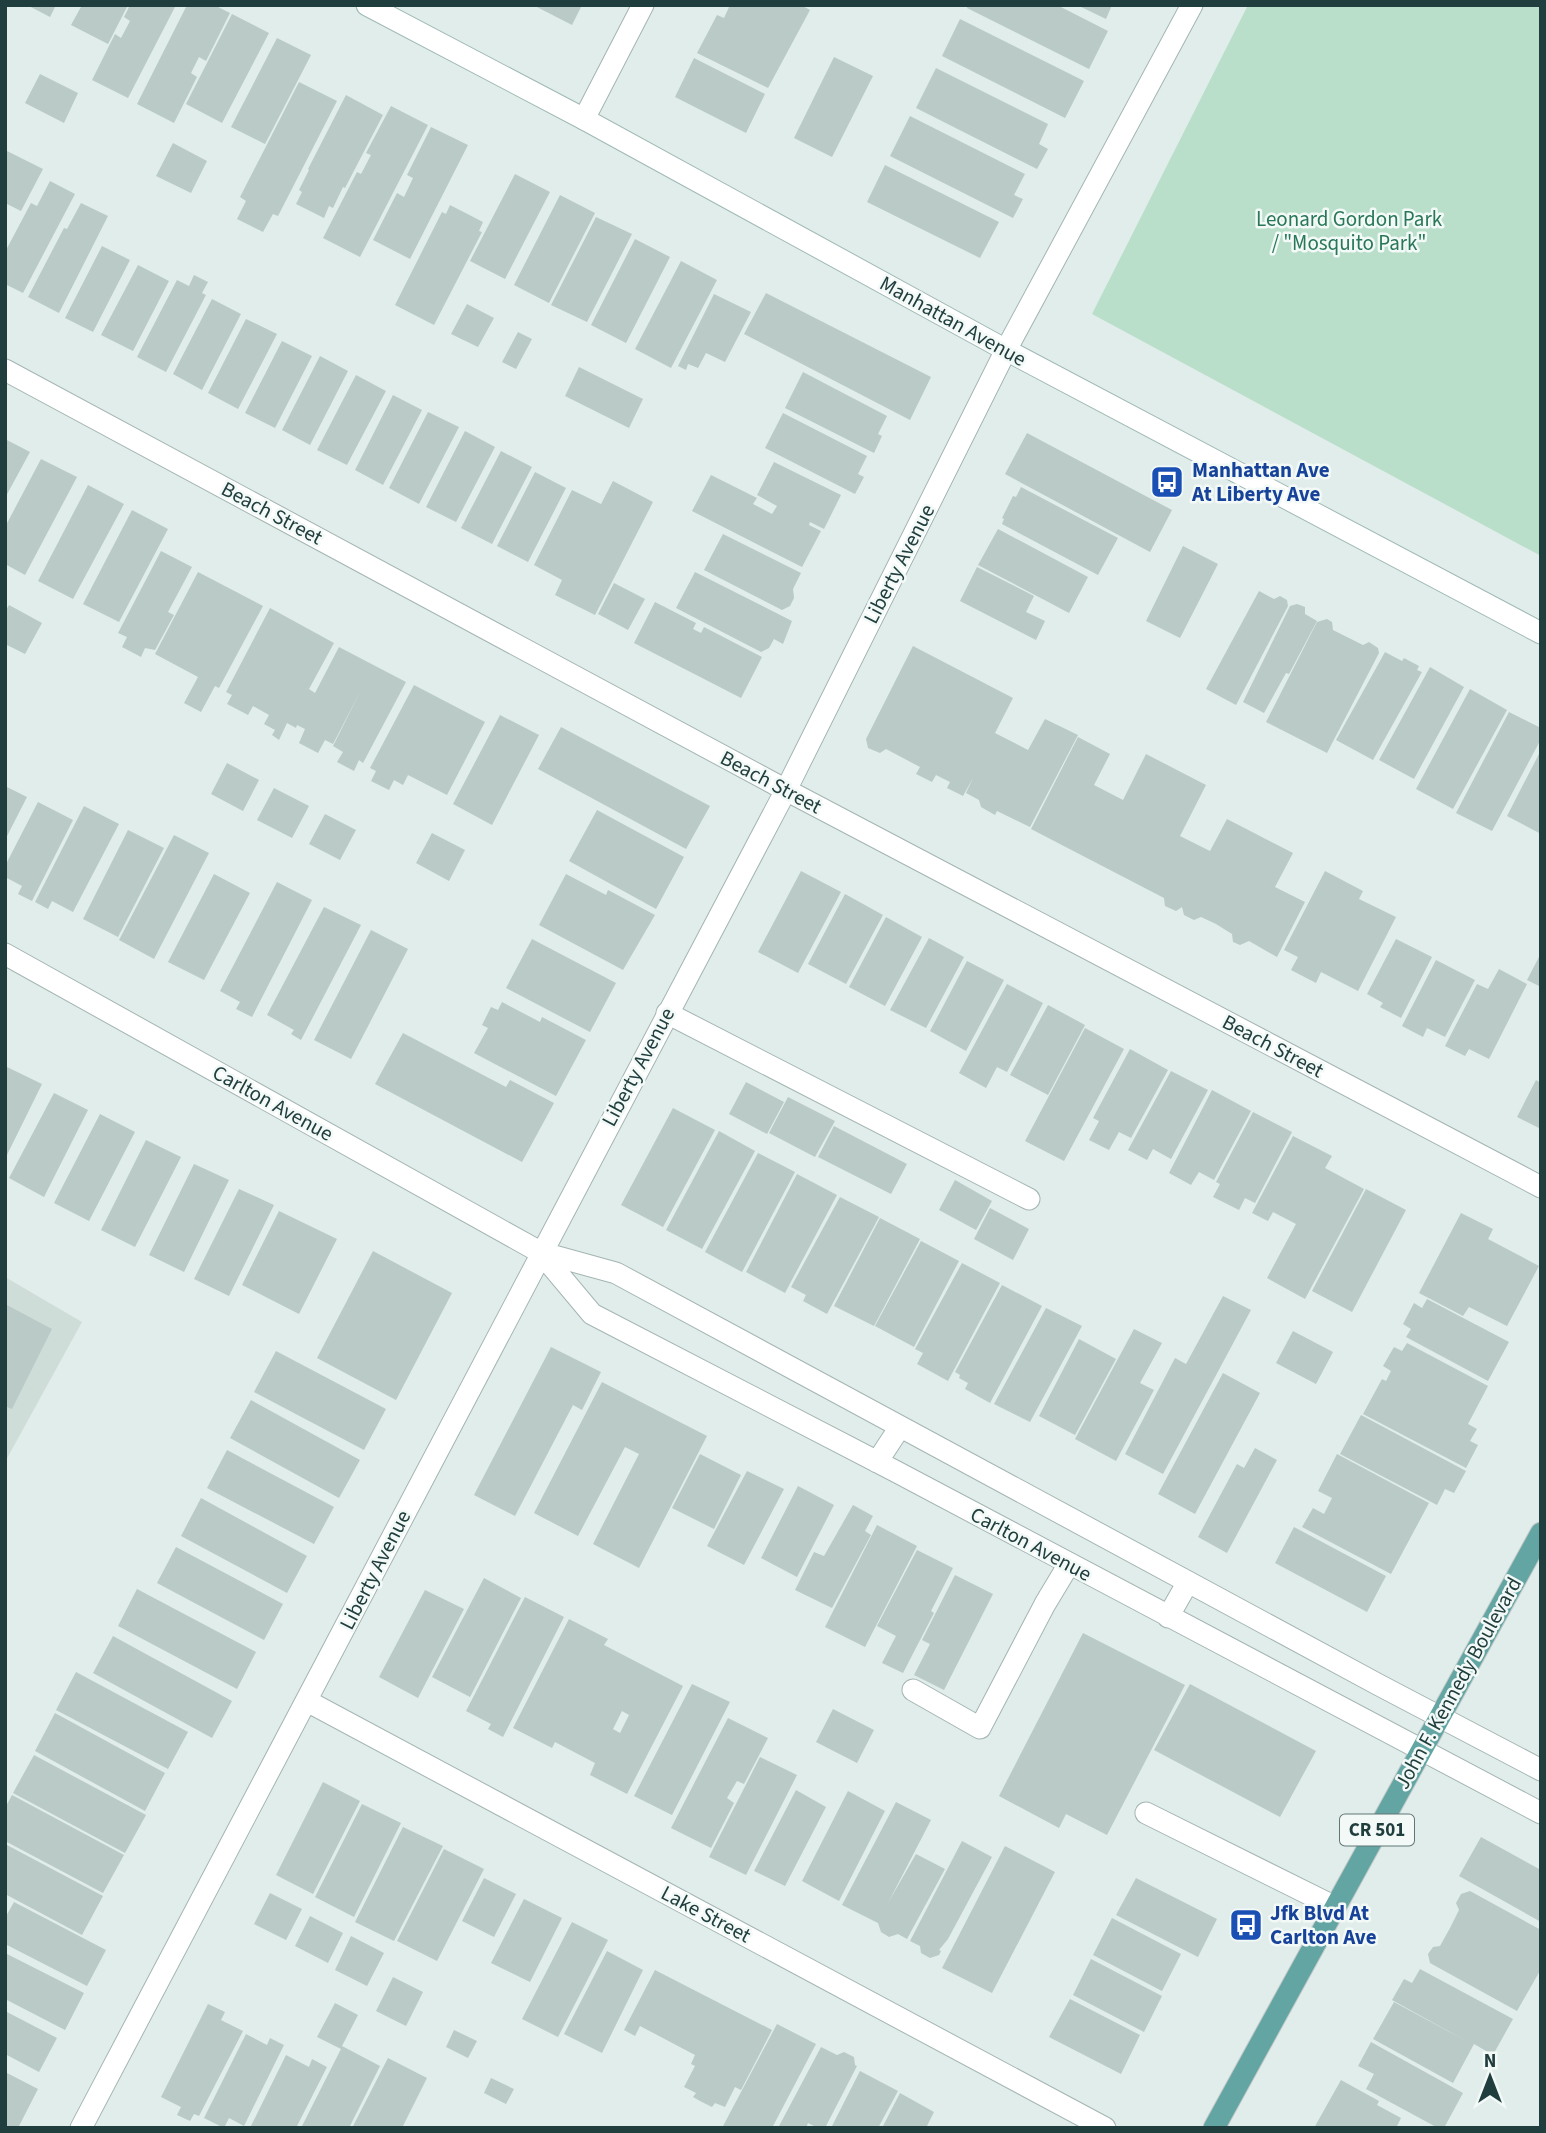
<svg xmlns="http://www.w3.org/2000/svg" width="1546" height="2133" viewBox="0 0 1546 2133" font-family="'Source Sans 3',sans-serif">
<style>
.built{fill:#cfddd9}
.green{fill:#b9dfcb}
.building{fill:#b9cac7;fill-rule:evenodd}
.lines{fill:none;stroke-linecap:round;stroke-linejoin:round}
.lane-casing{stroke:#a3b5b3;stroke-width:23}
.street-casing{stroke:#a3b5b3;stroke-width:23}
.secondary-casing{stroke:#9fb9b5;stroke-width:23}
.primary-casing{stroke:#c1c9c9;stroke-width:23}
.lane{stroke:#fff;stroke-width:21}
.street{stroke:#fff;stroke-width:21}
.secondary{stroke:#fff;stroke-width:21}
.primary{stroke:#63a5a2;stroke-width:21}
.labels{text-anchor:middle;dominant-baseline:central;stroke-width:5;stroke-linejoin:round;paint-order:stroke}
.shield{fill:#f2f9f7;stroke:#5f7675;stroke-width:2}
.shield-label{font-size:19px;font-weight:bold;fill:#203e3d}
.park-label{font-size:21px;fill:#287758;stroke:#f2f9f7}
.street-label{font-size:21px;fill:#203e3d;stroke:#f2f9f7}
.transit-label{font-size:21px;font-weight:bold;fill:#164399;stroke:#f2f9f7;text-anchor:start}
</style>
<rect width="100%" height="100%" fill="#e1edea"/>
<path class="built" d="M5,1277l77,45 -77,140z"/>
<path class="green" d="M1248,5h293v551l-449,-242z"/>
<path class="building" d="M27,5h29l-6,12z
M82,5h46l-20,39 -37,-19z
M130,5h46l-48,93 -36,-18 23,-46 6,4 9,-17 -6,-4z
M187,5h27l16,8 -24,48 -7,-4 -8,16 6,4 -23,46 -37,-19z
M533,5h49l-10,20z
M730,5h71l9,5 -42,78 -71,-35 20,-38 7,3z
M968,5h89l51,26 -19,38 -122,-61z
M1077,5h35l-6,14z
M232,14l37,19 -47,90 -36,-19z
M960,19l124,62 -19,37 -123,-62z
M277,38l34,17 -46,89 -34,-17z
M834,57l39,19 -41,81 -38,-19z
M694,58l71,36 -19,39 -71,-36z
M936,68l112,56 -9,20 9,5 -11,20 -121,-61z
M40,74l38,19 -14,30 -39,-20z
M299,82l38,19 -59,115 -5,-2 -10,18 -26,-13 9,-18 -6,-4z
M346,95l37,20 -38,73 -2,-1 -10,21 -4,-2 -5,12 -28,-14 6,-12 -3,-2 10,-20 -1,-1z
M391,106l37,19 -68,132 -37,-19 34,-66 4,2 10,-19 -5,-2z
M910,116l115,58 -11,21 9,4 -10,19 -123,-62z
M431,127l37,18 -58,114 -37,-19 24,-47 7,4 9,-19 -6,-3z
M173,143l34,18 -16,32 -35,-17z
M5,150l38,19 -22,42 -16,-8z
M885,165l114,57 -19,36 -113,-56z
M515,174l35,18 -45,87 -35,-18z
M50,181l25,13 -52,99 -18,-9v-32l26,-49 6,3z
M560,195l35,18 -46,90 -35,-18z
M81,203l27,13 -49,97 -31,-16 36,-69 3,1z
M450,205l33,17 -4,9 3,1 -48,93 -39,-20 47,-93 4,2z
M596,217l36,17 -45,88 -36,-17z
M635,239l35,18 -44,86 -35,-18z
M102,246l28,14 -37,72 -28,-14z
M681,261l36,19 -46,88 -36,-19z
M138,265l31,16 -36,70 -32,-16z
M194,275l14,7 -6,11 4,2 -40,77 -29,-15 40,-77 12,6z
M766,293l165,84 -21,43 -166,-86z
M714,294l37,18 -26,50 -19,-9 -8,15 -10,-4 -2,6 -8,-4z
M212,299l29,15 -39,76 -29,-16z
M467,304l27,14 -16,29 -27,-13z
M246,319l31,15 -39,75 -30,-16z
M518,332l14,7 -16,30 -14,-7z
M282,341l30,15 -37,72 -30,-15z
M320,356l28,15 -38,74 -28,-15z
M579,367l64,32 -14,29 -64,-32z
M803,372l84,44 -9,18 4,2 -8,17 -89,-45z
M356,375l30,16 -39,74 -30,-15z
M393,395l29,15 -39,75 -28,-15z
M428,412l31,15 -40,77 -30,-16z
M783,413l84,43 -9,18 6,3 -9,17 -90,-46z
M465,431l30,16 -39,75 -30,-15z
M1027,433l145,77 -22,42 -145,-78z
M5,439l25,13 -25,46z
M501,451l31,16 -40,77 -31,-16z
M41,459l36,18 -52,98 -20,-11v-37z
M774,462l67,33 -17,34 -14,-7 -1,3 12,6 -19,36 -110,-56 19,-36 46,23 -4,6 19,10 5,-8 -20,-11z
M535,472l31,16 -38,74 -31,-16z
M613,481l40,21 -58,113 -40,-20 7,-15 -28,-15 38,-75 29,14z
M88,485l36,19 -51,95 -35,-18z
M1021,487l97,51 -20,37 -96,-51 2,-5 -2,-1 11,-22 3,1z
M132,510l36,19 -49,93 -36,-18z
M998,529l90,48 -19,36 -91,-48z
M723,534l78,39 -8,16 1,9 -4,8 -8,4 -78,-40z
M1183,546l35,18 -38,74 -34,-17z
M161,551l31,16 -24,45 6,3 -19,35 -10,-2 -4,9 -19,-10 5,-10 -9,-4z
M977,567l57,29 -8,16 19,9 -9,19 -76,-39z
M198,572l65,34 -44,82 -4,-2 -14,26 -17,-9 14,-26 -43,-23z
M695,572l97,49 -9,23 -9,-5 -5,9 -8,4 -85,-44z
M614,583l31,16 -17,31 -30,-16z
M1259,591l15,8 6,-3 7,4 1,6 -52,99 -30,-16z
M655,602l41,21 -3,6 8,4 3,-6 58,30 -21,41 -107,-55z
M1297,604l8,3v7l12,7 -28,53 -3,-1 -22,40 -21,-11 47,-96z
M9,605l33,18 -17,31 -20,-10v-32z
M270,608l64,35 -25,46 6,4 24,-46 67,35 -43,81 -4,-3 -5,11 -17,-9 6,-10 -10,-6 28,-56 -28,54 -8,-4 -7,13 -19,-10 6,-14 -8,-4 -1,3 -9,-5 -8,17 -7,-5 3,-5 -11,-6 5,-9 -16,-9 -5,9 -21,-11 5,-9 -6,-3z
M1327,619l5,3 1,8 30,15 6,-3 9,6 1,5 -52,100 -61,-31 51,-100z
M913,646l100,52 -18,35 33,17 17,-31 33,16 -48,92 -33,-16 -2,4 -14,-8 -2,-7 -13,-7 7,-15 -10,18 -16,-8 3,-6 -14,-7 -4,7 -16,-8 4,-7 -34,-18 -6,4 -12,-5 -2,-9z
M1385,652l17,9 2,-3 15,8 -2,4 5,2 -49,88 -37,-20z
M1430,667l34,20 -50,92 -35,-19z
M414,685l71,37 -38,73 -39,-20 -5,10 -9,-5 -5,10 -18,-9 5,-10 -6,-3z
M1470,689l37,21 -54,99 -37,-20z
M1509,712l32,16v11l-49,92 -36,-18z
M500,715l39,20 -47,90 -39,-21z
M561,727l149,79 -24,43 -148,-80z
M1078,737l32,17 -16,31 29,15 23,-46 60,31 -26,51 30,15 17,-32 66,34 -18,34 30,15 -28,55 -28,-16 -9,4 -7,-3 -1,-8 -16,-10 -15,-7 -7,3 -10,-5 -2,-8 -6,4 -11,-5 -1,-8 -133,-69z
M1541,750v84l-34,-18z
M227,763l32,17 -16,31 -32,-17z
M5,786l22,11 -22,43z
M274,788l35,18 -17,32 -35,-18z
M38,802l35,18 -41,81 -14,-7 4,-8 -17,-9v-11z
M84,806l35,18 -46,88 -21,-11 -4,8 -13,-7z
M597,810l87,47 -28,52 -87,-48z
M325,814l31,16 -16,30 -31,-16z
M128,830l36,18 -46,89 -35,-18z
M432,833l33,17 -16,31 -33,-18z
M174,835l35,18 -55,106 -35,-19z
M801,871l40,21 -43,81 -40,-21z
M1325,871l38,20 -4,8 37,18 -38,74 -37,-19 -5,11 -25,-13 7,-13 -14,-7z
M214,874l36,19 -46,87 -36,-18z
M566,874l40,21 2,-5 47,25 -32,55 -84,-45z
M277,882l35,18 -60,117 -16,-8 4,-7 -20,-11z
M845,894l38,21 -37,69 -38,-20z
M324,907l37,18 -60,115 -10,-6 3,-4 -27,-15z
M886,917l36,20 -37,69 -36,-19z
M371,930l37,19 -57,110 -37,-19z
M929,938l35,19 -38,71 -36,-18z
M532,939l84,44 -26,49 -84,-44z
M1396,939l36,18 -31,61 -21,-11 3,-4 -16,-9z
M1541,953v34l-14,-7z
M1436,960l39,20 -30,57 -18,-9 -4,9 -21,-11z
M967,961l37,19 -38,71 -36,-20z
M1499,969l28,15 -38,75 -20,-10 -4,7 -20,-10 32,-62 11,5z
M1007,984l36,19 -36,69 -10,-5 -11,21 -27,-15z
M502,1002l38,20 2,-5 44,23 -30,56 -82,-43 14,-25 -6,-3 9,-18 7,3z
M1048,1005l37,20 -37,70 -38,-20z
M1085,1028l39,21 -60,112 -39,-20z
M403,1033l103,54 4,-7 44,23 -32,59 -147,-78z
M1130,1049l38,21 -37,68 -12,-6 -10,18 -20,-10 10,-19 -6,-3z
M7,1067l35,17 -37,75v-89z
M1171,1071l37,19 -37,69 -18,-10 -6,11 -19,-10z
M1536,1080l5,3v46l-24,-12z
M746,1082l38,20 -17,32 -38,-20z
M1212,1090l39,21 -37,69 -15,-8 -8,13 -22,-12z
M54,1093l34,17 -44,87 -35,-19z
M788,1097l47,24 -20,36 -46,-24z
M673,1108l42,22 -52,97 -42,-22z
M1253,1112l39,20 -37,71 -10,-5 -6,12 -26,-13 7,-13 -4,-2z
M100,1114l35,18 -46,89 -35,-18z
M834,1126l73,38 -16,30 -73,-37z
M719,1131l36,20 -53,98 -36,-19z
M1293,1136l39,20 -7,12 39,21 -59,110 -38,-21 29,-54 -23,-12 -5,9 -16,-8z
M146,1140l35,17 -46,90 -34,-17z
M758,1153l37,19 -53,100 -37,-20z
M194,1164l35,16 -45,92 -35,-17z
M797,1174l40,21 -52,98 -39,-21z
M955,1180l37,21 -16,29 -37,-20z
M239,1189l35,16 -45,91 -35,-17z
M1366,1189l40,21 -54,102 -40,-21z
M840,1197l39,20 -52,97 -24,-13 3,-6 -15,-8z
M990,1208l39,21 -16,31 -39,-21z
M279,1211l58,28 -38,75 -57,-29z
M1461,1213l32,16 -5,10 51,27 -32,60 -38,-19 -6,9 -44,-23z
M880,1218l40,21 -46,87 -40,-20z
M921,1241l38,20 -45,86 -39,-21z
M373,1251l79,42 -56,107 -79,-42z
M962,1263l38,20 -52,98 -31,-17 6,-11 -8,-4z
M1002,1285l40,21 -52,97 -25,-14 3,-6 -9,-5 1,-3 -5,-3z
M1223,1296l28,14 -88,164 -38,-20 50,-96 11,6z
M1427,1299l82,43 -21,39 -82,-44 5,-8 -8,-5 11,-21 8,5z
M5,1304l47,25 -40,80 -7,-3z
M1046,1308l36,18 -52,96 -36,-18z
M1134,1329l28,14 -22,40 14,7 -38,71 -41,-22z
M1293,1331l40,21 -17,32 -40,-21z
M1079,1339l37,20 -41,76 -36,-19z
M1407,1343l81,43 -20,38 9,5 -7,12 8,4 -12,23 -103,-54 19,-35 4,2 5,-10 -8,-5 11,-19 8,4z
M551,1347l50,25 -19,38 -9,-5 -58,111 -41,-21z
M276,1351l110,58 -22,41 -110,-58z
M1223,1373l37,20 -65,121 -37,-20z
M602,1382l105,54 -68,132 -46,-24 46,-90 -14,-7 -47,89 -44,-23z
M251,1400l109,60 -21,38 -109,-60z
M1361,1415l105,56 -12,22 -9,-4 -8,16 -97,-51z
M1255,1448l22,12 -50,93 -29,-16 39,-73 7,4z
M227,1450l107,57 -20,37 -107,-56z
M700,1454l41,21 -27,54 -42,-21z
M1337,1454l92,49 -38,71 -89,-47 11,-19 11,6 8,-16 -14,-7z
M747,1471l37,18 -40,76 -37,-19z
M798,1486l36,19 -37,72 -36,-19z
M201,1498l106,58 -20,37 -106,-57z
M853,1505l20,11 -8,15 6,4 -39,73 -37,-18 19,-38 10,4z
M877,1525l40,21 -52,101 -40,-20z
M1294,1527l92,49 -19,36 -92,-49z
M176,1547l107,57 -19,36 -107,-57z
M917,1550l36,18 -22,43 3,2 -31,60 -21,-10 14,-27 -19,-10z
M955,1575l38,19 -49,96 -30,-15 16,-31 -8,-4z
M484,1578l37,20 -51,99 -38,-20z
M137,1589l119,63 -19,37 -119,-63z
M425,1590l39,19 -46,89 -39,-21z
M525,1597l39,20 -61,120 -15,-8 3,-5 -25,-13z
M569,1619l39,20 -4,6 79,41 -56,108 -37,-19 5,-12 -40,-21 -3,6 -39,-20zM622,1711l7,4 -9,18 -7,-4z
M1083,1633l102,52 -78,150 -41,-21 -7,14 -60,-32z
M113,1636l119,65 -20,37 -119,-65z
M76,1672l112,60 -20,37 -112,-59z
M692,1684l38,18 -58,113 -38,-19z
M1190,1684l126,67 -36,66 -126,-67z
M833,1709l41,21 -17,33 -41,-21z
M55,1713l110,60 -20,38 -110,-60z
M728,1718l40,20 -24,46 -7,-3 -10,17 7,5 -23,45 -40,-20z
M34,1755l112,60 -21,38 -112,-60z
M760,1757l37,18 -51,100 -37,-18z
M323,1782l37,19 -47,93 -37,-19z
M796,1790l30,17 -41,79 -31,-15z
M848,1791l37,20 -46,90 -37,-20z
M12,1795l112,60 -21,38 -98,-52v-33z
M896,1802l35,18 -43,83 28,-49 29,15 -38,70 -9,-5 -9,3 -8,-5 -3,-9 -36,-18z
M362,1804l39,19 -47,94 -39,-20z
M403,1827l40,19 -49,95 -39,-19z
M1481,1837l60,33v52l-82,-46z
M962,1841l30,16 -44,82 -9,11 2,1 -2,4 -9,3 -9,-5 -1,-7 -10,-5z
M5,1844l98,52 -21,39 -77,-41z
M1005,1846l50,26 -63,121 -50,-25z
M444,1849l40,20 -47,92 -40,-20z
M484,1878l32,16 -22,43 -32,-16z
M1136,1878l81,41 -19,38 -82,-42z
M1470,1891l71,39v39l-24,42 -87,-48 -2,-9 5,-7 7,-1 10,-18 9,-18 -3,-7 5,-9z
M270,1893l32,16 -16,31 -32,-16z
M524,1899l38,19 -32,64 -39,-19z
M14,1902l92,48 -19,36 -82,-42v-26z
M310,1916l33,17 -15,30 -33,-17z
M1112,1918l69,36 -19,37 -69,-36z
M572,1922l36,18 -50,97 -36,-18z
M351,1936l33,17 -17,33 -32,-16z
M607,1951l36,19 -41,83 -38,-19z
M5,1953l79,40 -19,37 -60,-31z
M1091,1959l71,37 -18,36 -71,-37z
M1420,1969l93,50 -20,36 -19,-11 -21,39 -80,-44 21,-37 76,41 -78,-43 12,-21 8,4z
M655,1970l117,60 -31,60 -6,-3 -10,20 -10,-4 -3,4 -12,-6 -7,-4 3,-4 -12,-6 11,-21 -4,-2 4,-9 -55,-29 -5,10 -11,-6z
M393,1977l30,15 -17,34 -30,-15z
M1070,1999l70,36 -19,39 -72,-37z
M335,2003l23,12 -16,31 38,20 -31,62h-48l40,-79 -24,-12z
M208,2004l17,8 -4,8 22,11 -44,85 -5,-2 -4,7 -13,-6 4,-8 -20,-10z
M5,2011l52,27 -18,34 -34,-18z
M777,2024l39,20 -44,84h-50z
M454,2030l23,11 -9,17 -22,-11z
M246,2034l21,11 3,-7 14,7 -40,81 -15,-8 -5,10 -20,-10z
M1371,2042l92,51 -19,35h-6l-72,-39 8,-15 -16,-8z
M821,2047l16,8 7,-3 10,5 1,8 2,1 -32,62h-7l-10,-5 -2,5h-28z
M286,2055l23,12 3,-8 15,8 -31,61h-46z
M388,2058l39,20 -25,50h-50z
M860,2071l38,20 -20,37h-47z
M5,2072l33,17 -20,39h-13z
M491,2078l23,11 -8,15 -22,-11z
M1341,2080l38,21 -2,4 24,13 -5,10h-82z
M900,2093l34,19 -8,16h-44z"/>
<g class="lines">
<defs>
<path id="lane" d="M667,1013l362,186
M913,1690l67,38 65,-124 24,-40
M1146,1813l189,94"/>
<path id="street" d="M584,119l59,-114
M5,370l781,420 755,397
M5,954l535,298 76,21 763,412 162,85
M540,1252l52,62 303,157 646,342
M877,1462l23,-35
M1168,1617l20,-35
M307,1701l798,427
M81,2128l705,-1338 220,-440 186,-345"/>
<path id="secondary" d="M367,5l217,114 422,231 535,283"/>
<path id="primary" d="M1214,2128l327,-595"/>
</defs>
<use href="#lane" class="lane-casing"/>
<use href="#street" class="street-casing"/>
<use href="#secondary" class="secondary-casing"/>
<use href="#primary" class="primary-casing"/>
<use href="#lane" class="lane"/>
<use href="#street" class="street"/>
<use href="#secondary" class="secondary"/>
<use href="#primary" class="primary"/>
</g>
<defs>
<symbol id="bus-square" viewBox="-11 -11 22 22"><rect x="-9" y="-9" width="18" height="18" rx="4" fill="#1a4fb4" stroke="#f2f9f7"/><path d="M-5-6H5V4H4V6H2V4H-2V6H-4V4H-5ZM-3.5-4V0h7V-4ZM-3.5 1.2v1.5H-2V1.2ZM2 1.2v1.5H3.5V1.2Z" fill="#fff"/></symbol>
</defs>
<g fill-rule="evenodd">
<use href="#bus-square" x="1148" y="463" width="38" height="38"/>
<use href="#bus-square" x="1227" y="1906" width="38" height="38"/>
</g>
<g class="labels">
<rect class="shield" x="1340" y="1814.5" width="74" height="31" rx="5"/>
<g class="shield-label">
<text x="1377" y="1830">CR 501</text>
</g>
<g class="park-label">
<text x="1349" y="219">Leonard Gordon Park<tspan x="1349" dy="24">/ "Mosquito Park"</tspan></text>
</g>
<g class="street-label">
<text transform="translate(953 321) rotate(29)">Manhattan Avenue</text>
<text transform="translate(272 513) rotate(28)">Beach Street</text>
<text transform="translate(899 564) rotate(-63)">Liberty Avenue</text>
<text transform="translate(771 782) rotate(28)">Beach Street</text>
<text transform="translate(1273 1046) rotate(28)">Beach Street</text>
<text transform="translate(638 1067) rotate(-62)">Liberty Avenue</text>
<text transform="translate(273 1103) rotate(29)">Carlton Avenue</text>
<text transform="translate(1031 1544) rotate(28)">Carlton Avenue</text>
<text transform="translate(375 1570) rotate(-63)">Liberty Avenue</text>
<text transform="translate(1458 1683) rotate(-61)">John F. Kennedy Boulevard</text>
<text transform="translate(706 1914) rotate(28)">Lake Street</text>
</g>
<g class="transit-label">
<text x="1192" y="470">Manhattan Ave<tspan x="1192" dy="24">At Liberty Ave</tspan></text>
<text x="1270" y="1913">Jfk Blvd At<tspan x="1270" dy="24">Carlton Ave</tspan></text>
</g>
</g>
<rect width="1546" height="2133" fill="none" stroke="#203e3d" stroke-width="14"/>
<g transform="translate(1490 2077)" stroke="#f2f9f7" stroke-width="5" paint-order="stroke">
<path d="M0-5L12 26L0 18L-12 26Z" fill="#203e3d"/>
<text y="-10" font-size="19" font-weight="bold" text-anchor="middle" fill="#203e3d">N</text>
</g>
</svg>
